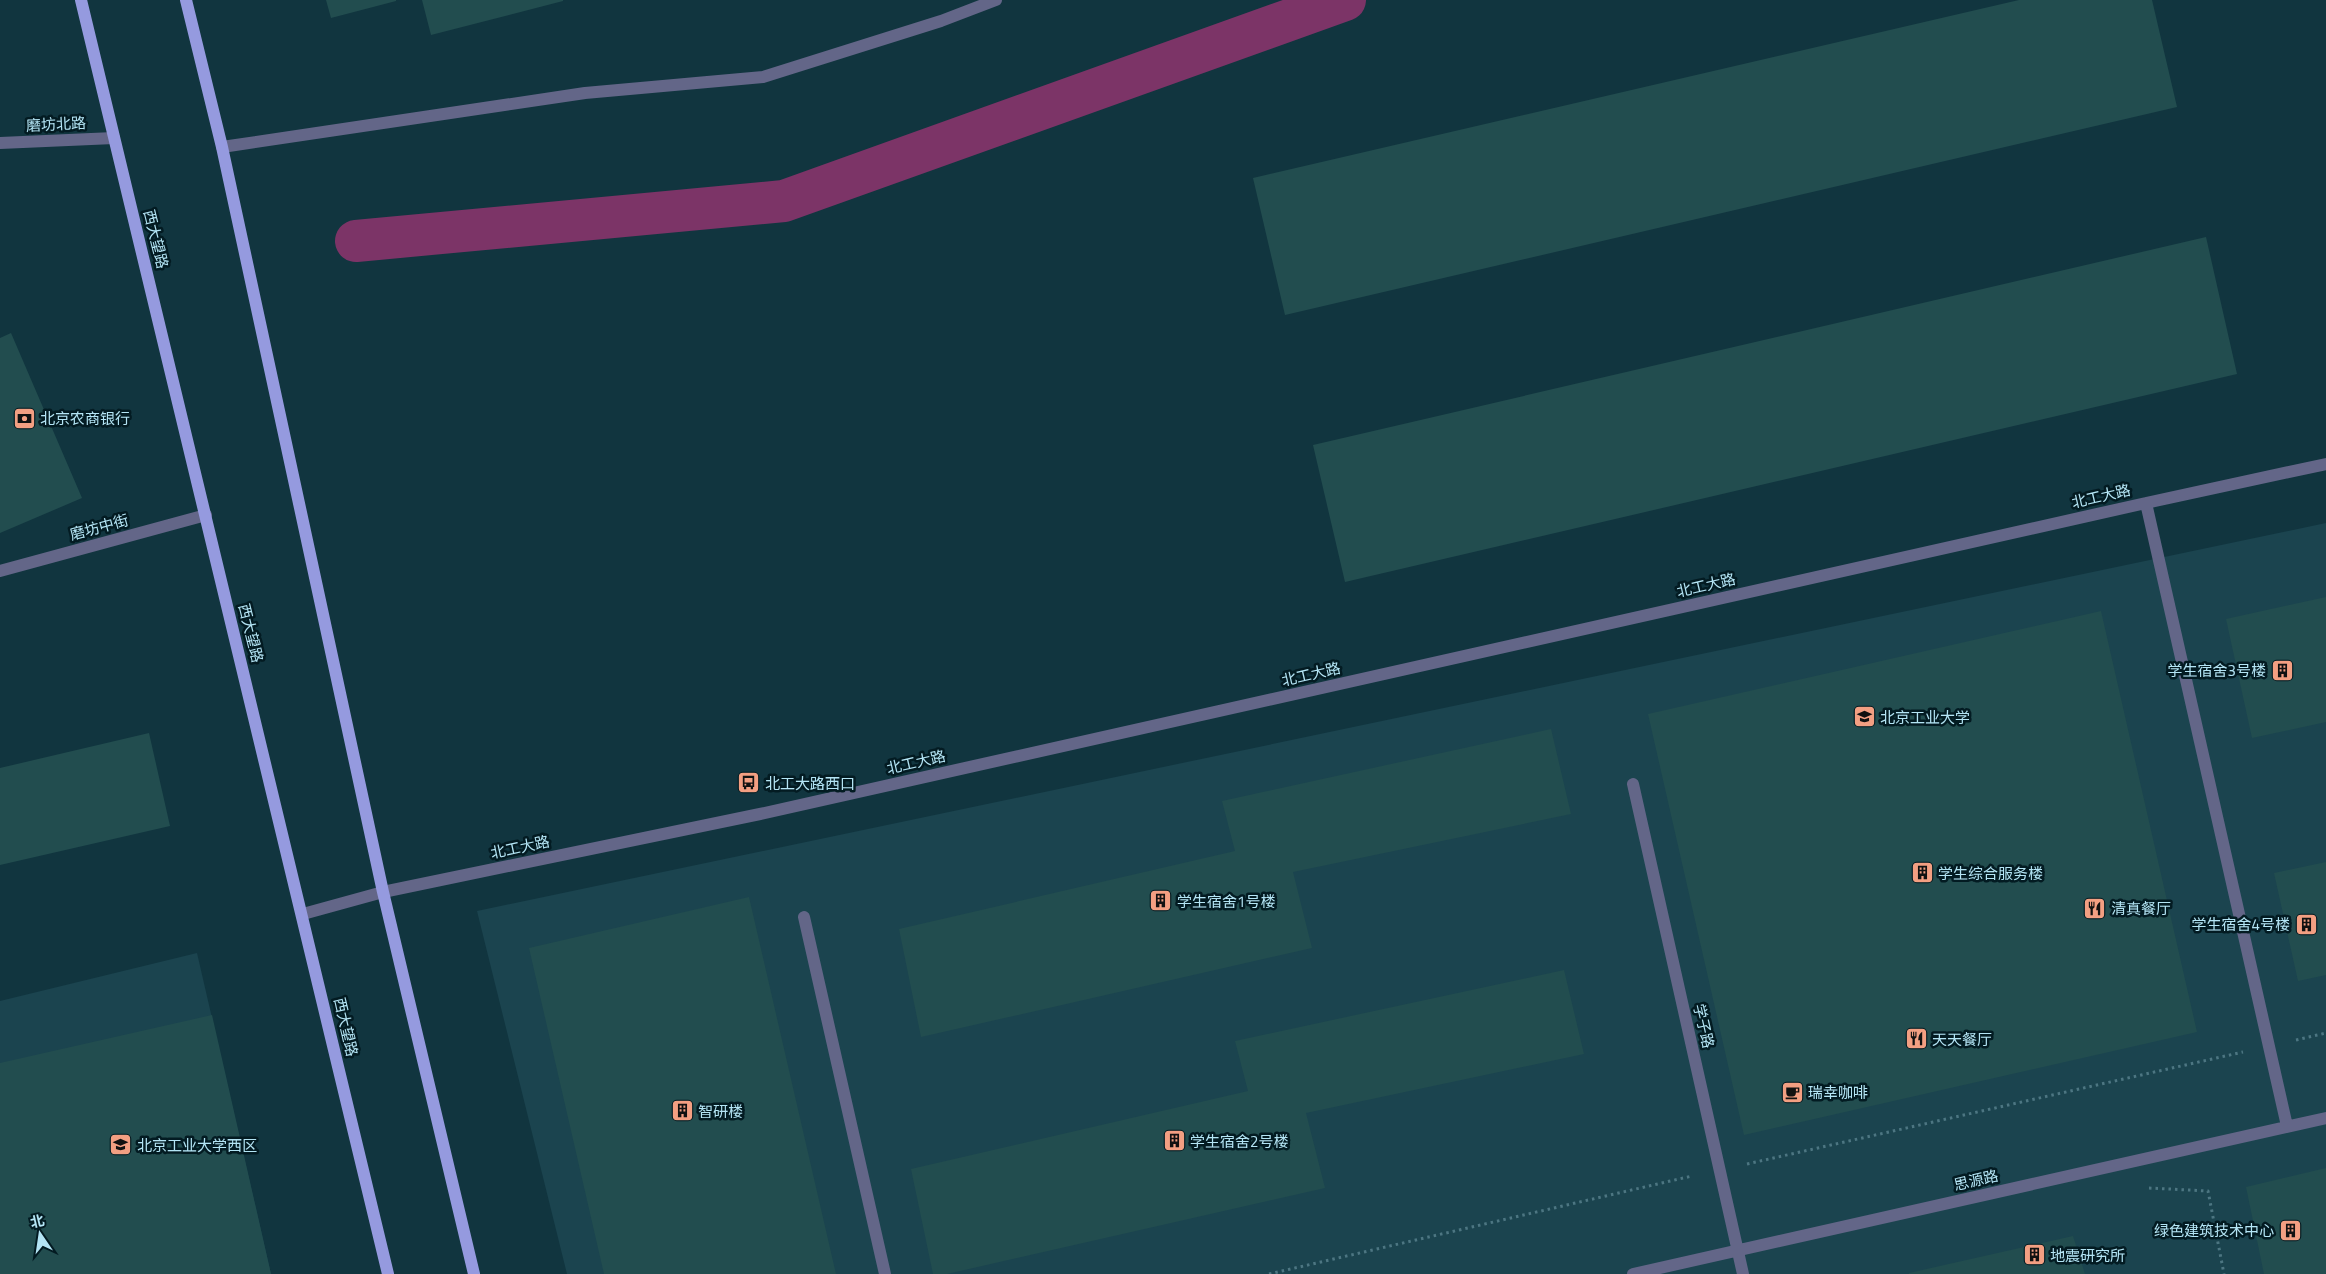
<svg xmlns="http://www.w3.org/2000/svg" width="2326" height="1274" viewBox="0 0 2326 1274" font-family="'Titillium Web','Noto Sans SC',sans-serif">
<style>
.built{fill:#1b444f}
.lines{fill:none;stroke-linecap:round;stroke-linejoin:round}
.canal{stroke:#7c3467;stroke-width:42}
.building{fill:#224d4f}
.path{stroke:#4d7682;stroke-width:3;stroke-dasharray:2.5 4;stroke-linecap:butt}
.minor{stroke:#636688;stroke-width:12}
.major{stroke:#959adf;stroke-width:12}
.labels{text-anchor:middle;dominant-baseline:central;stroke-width:5;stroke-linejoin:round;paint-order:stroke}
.street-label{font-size:15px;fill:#b4e5f5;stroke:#031b22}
.poi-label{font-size:15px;fill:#b4e5f5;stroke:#031b22;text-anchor:start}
</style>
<rect width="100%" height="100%" fill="#11353f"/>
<path class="built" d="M2326,523v751h-1759l-90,-363z
M197,953l74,321h-271v-273z"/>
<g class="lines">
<path class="canal" d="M356,241l428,-40 561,-201"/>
</g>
<path class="building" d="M326,0h70v1l-65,17z
M422,0h141v1l-132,34z
M2019,0h133l25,107 -892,208 -32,-137z
M2206,237l31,137 -892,208 -32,-137z
M11,333l71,165 -82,35v-195z
M2326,597v125l-74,16 -26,-119z
M2101,611l96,421 -453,103 -96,-421z
M1551,729l20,85 -278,58 19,76 -391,89 -22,-108 336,-78 -13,-50z
M149,733l21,93 -170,39v-97z
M2326,862v113l-28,6 -24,-108z
M749,897l87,377h-232l-75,-326z
M1564,970l20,84 -278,59 19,75 -378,86h-14l-22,-105 337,-78 -13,-50z
M212,1015l59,259h-271v-211z
M2326,1168v106h-62l-18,-87z
M2073,1236l12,38h-176v-1z"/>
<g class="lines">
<path class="path" d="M2296,1040l30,-7
M1747,1164l496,-112
M2149,1188l59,3 16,83
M1269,1274l423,-98"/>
<path class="minor" d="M0,143l114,-5
M222,147l363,-54 178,-16 178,-56 55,-21
M2146,503l141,623
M0,571l206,-56
M1633,784l110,490
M303,914l80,-22 377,-78 1386,-311 180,-39
M804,917l81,357
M1633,1274l693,-156"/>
<path class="major" d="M81,0l307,1274
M186,0l36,147 161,745 91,382"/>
</g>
<defs>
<symbol id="bank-square" viewBox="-11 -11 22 22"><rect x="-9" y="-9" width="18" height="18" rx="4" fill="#f39f82" stroke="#031b22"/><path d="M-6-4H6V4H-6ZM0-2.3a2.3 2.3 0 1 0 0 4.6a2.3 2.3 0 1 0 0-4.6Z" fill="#111"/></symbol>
<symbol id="building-square" viewBox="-11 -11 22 22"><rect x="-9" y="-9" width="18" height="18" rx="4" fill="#f39f82" stroke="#031b22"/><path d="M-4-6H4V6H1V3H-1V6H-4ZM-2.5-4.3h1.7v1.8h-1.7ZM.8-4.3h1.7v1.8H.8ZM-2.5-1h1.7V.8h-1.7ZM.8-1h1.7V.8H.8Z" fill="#111"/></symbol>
<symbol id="university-square" viewBox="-11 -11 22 22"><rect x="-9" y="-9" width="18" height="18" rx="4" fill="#f39f82" stroke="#031b22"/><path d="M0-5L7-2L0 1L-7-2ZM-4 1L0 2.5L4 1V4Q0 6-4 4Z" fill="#111"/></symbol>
<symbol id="bus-square" viewBox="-11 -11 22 22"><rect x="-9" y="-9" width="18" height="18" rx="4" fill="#f39f82" stroke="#031b22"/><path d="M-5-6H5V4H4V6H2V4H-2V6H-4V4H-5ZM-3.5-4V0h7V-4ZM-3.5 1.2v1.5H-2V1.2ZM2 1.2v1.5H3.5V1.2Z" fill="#111"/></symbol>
<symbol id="restaurant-square" viewBox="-11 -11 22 22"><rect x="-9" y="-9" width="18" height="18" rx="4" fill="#f39f82" stroke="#031b22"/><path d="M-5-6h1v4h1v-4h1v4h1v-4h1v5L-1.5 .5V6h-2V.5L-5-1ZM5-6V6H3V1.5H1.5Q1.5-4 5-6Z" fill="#111"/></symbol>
<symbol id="cafe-square" viewBox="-11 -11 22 22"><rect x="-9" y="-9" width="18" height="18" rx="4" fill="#f39f82" stroke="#031b22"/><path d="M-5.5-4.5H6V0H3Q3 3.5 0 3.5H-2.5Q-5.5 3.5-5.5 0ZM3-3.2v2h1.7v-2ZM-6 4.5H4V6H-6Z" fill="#111"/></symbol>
</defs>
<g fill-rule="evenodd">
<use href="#bank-square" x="12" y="406" width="25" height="25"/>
<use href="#building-square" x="2270" y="658" width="25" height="25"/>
<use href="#university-square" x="1852" y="704" width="25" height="25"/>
<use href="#bus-square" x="736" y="770" width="25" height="25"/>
<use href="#building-square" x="1910" y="860" width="25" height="25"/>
<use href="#building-square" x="1148" y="888" width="25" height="25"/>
<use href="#restaurant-square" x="2082" y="896" width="25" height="25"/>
<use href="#building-square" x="2294" y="912" width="25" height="25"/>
<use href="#restaurant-square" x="1904" y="1026" width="25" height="25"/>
<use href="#cafe-square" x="1780" y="1080" width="25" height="25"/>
<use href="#building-square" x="670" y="1098" width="25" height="25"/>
<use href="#building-square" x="1162" y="1128" width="25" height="25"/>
<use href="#university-square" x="108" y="1132" width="25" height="25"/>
<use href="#building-square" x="2278" y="1218" width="25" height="25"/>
<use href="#building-square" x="2022" y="1242" width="25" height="25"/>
</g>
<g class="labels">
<g class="street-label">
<text transform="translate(56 124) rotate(-3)">磨坊北路</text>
<text transform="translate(156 239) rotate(76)">西大望路</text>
<text transform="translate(2101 496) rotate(-13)">北工大路</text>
<text transform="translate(99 527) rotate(-15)">磨坊中街</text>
<text transform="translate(1706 585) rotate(-13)">北工大路</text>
<text transform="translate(251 633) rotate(76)">西大望路</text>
<text transform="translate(1311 674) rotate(-13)">北工大路</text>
<text transform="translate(916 762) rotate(-13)">北工大路</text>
<text transform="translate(520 847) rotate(-12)">北工大路</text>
<text transform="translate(1704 1026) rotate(77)">学子路</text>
<text transform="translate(346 1027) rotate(77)">西大望路</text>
<text transform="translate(1976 1180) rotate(-13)">思源路</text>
</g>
<g class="poi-label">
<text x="40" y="418">北京农商银行</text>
<text x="2266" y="670" text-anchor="end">学生宿舍3号楼</text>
<text x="1880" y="717">北京工业大学</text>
<text x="765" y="783">北工大路西口</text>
<text x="1938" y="873">学生综合服务楼</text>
<text x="1177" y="901">学生宿舍1号楼</text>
<text x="2111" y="908">清真餐厅</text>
<text x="2290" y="924" text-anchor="end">学生宿舍4号楼</text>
<text x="1932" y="1039">天天餐厅</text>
<text x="1808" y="1092">瑞幸咖啡</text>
<text x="698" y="1111">智研楼</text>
<text x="1190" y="1141">学生宿舍2号楼</text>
<text x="137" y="1145">北京工业大学西区</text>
<text x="2274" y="1230" text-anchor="end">绿色建筑技术中心</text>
<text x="2050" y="1255">地震研究所</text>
</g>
</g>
<g transform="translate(40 1234) rotate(347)" stroke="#031b22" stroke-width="4" paint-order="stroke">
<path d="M0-4L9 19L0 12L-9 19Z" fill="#b4e5f5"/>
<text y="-8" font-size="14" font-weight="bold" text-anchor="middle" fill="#b4e5f5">北</text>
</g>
</svg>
